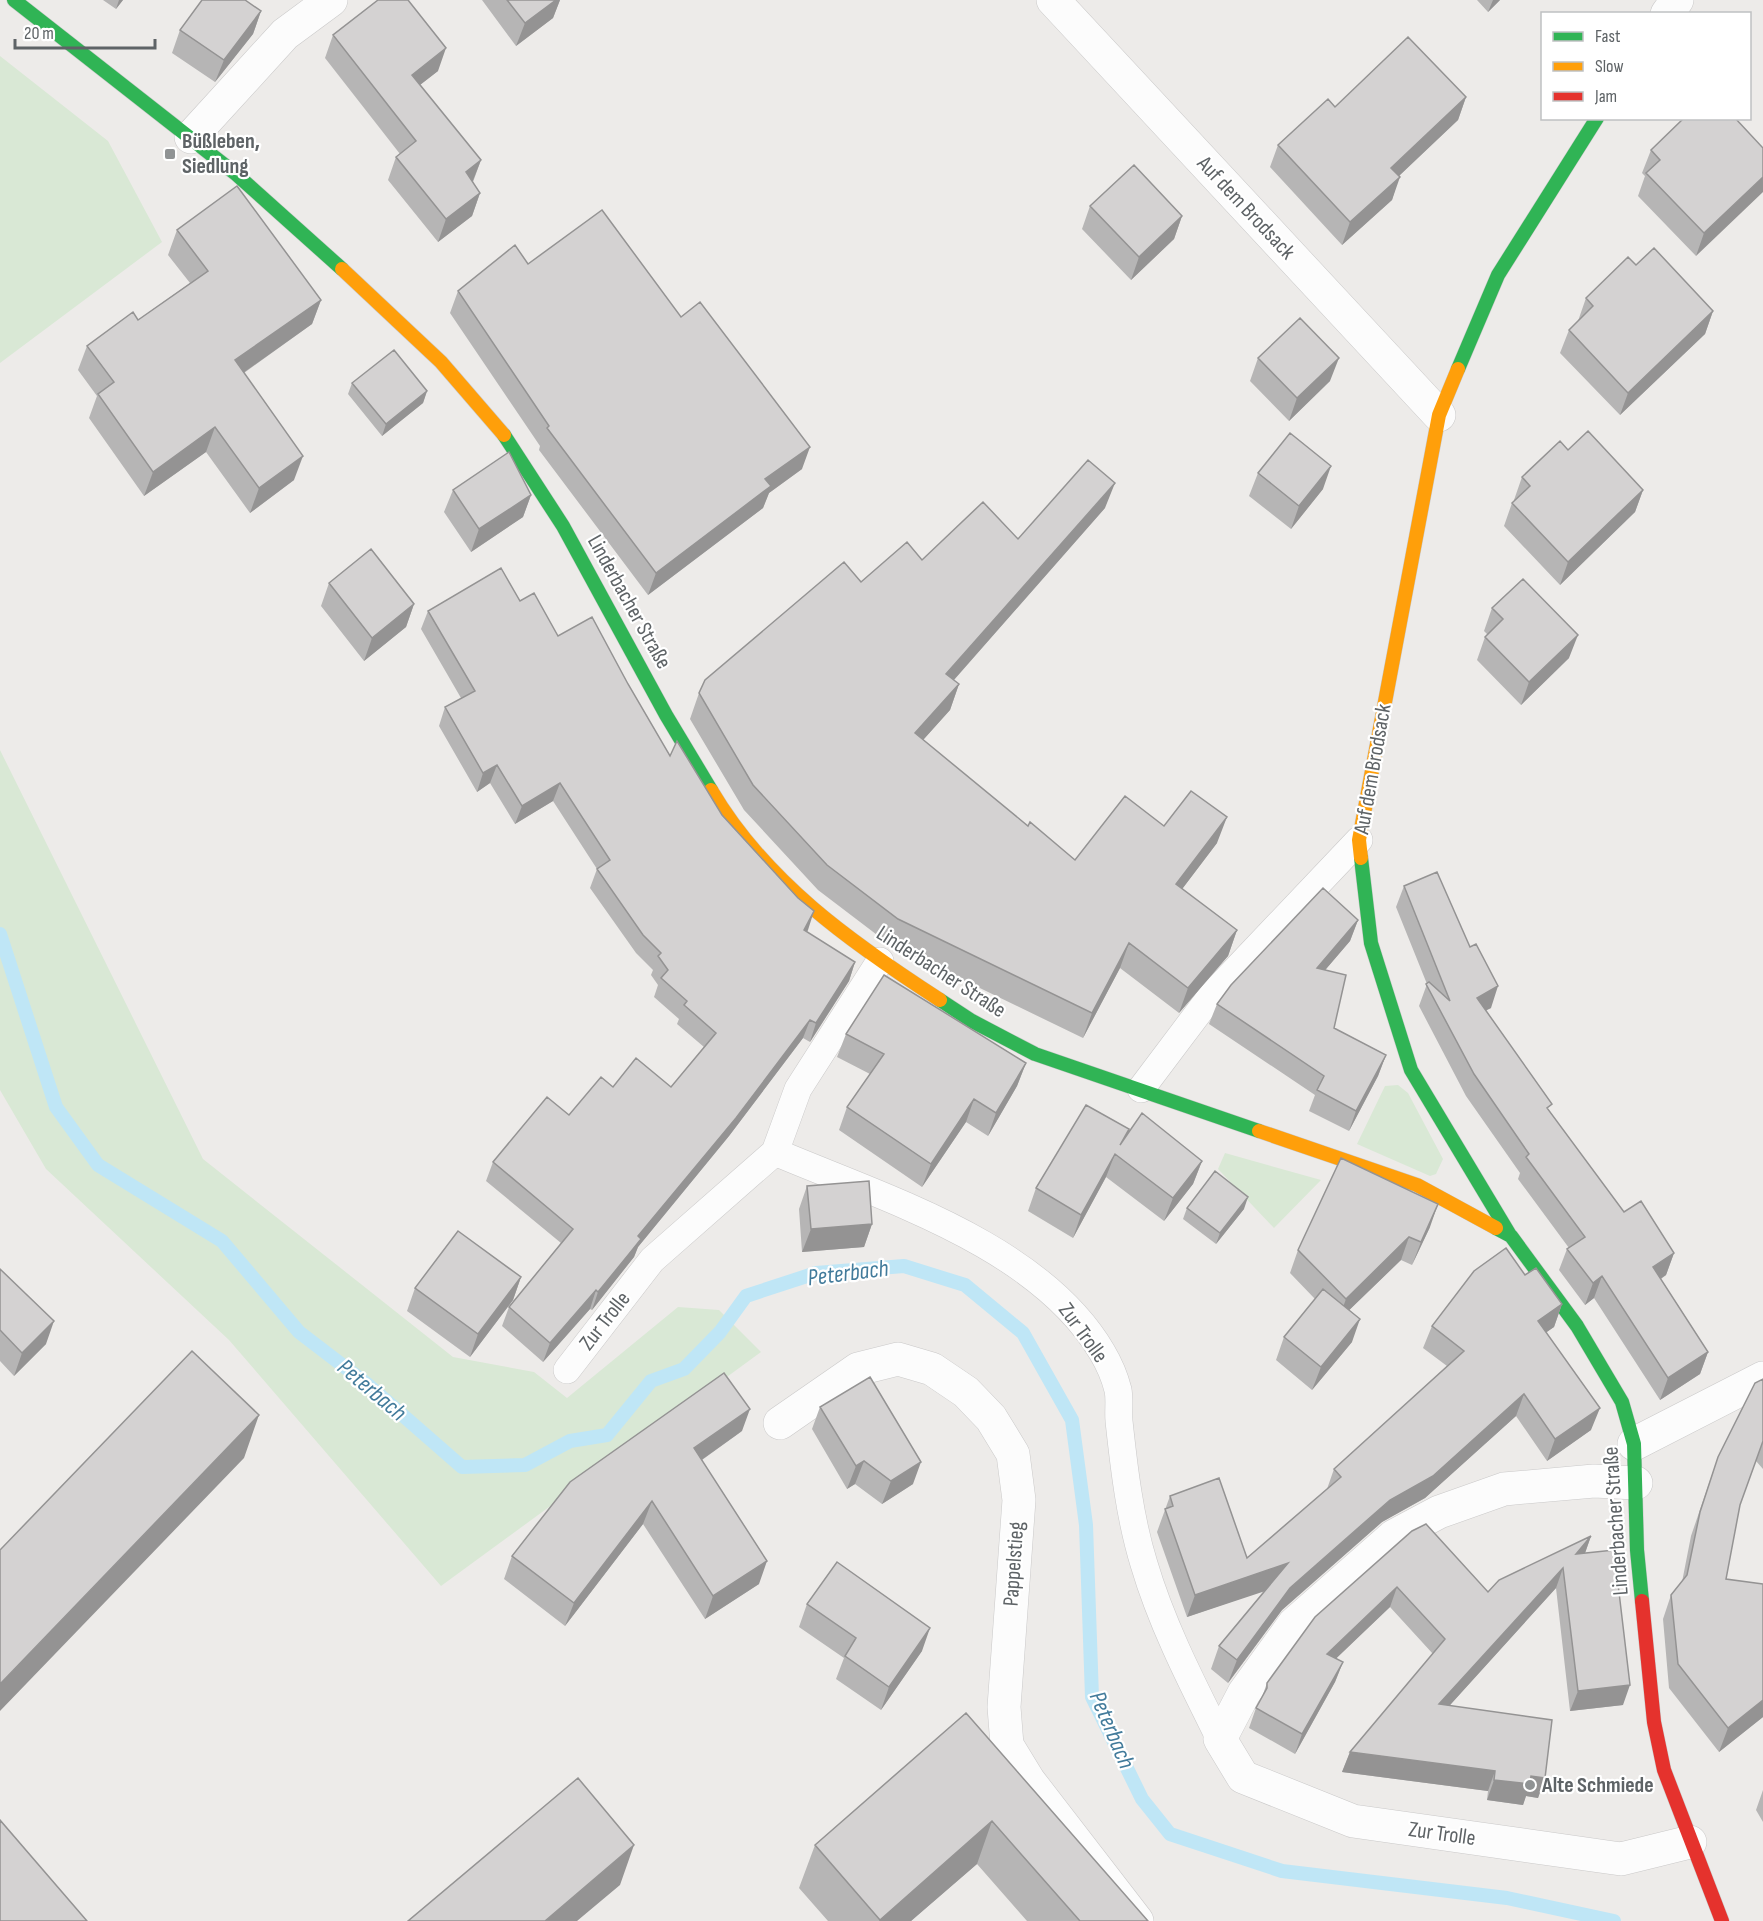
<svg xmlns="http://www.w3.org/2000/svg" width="1763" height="1921" viewBox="0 0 1763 1921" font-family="'Sofia Sans Condensed',sans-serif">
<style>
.green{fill:#d9e8d5}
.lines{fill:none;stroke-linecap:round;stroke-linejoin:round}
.stream{stroke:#bfe6f6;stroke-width:14}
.lane-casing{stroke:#cac9c9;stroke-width:28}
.street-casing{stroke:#cac9c9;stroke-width:34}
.fast-casing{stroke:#c9c9c9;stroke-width:15}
.slow-casing{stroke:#c9c9c9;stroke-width:15}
.jam-casing{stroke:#c9c9c9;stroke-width:15}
.lane{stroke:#fcfcfc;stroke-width:27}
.street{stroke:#fcfcfc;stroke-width:33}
.fast{stroke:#30b455;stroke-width:14}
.slow{stroke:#ff9f0a;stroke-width:14}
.jam{stroke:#e5322d;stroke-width:14}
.wall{fill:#b6b5b5}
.shaded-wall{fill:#949393}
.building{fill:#d4d2d2;stroke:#949393;stroke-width:1.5}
.poi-dot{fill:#909394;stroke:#fff;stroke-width:2}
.labels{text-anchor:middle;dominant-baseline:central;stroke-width:4.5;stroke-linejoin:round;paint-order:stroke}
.poi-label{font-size:22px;font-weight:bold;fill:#5e6366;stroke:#fff;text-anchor:start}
.street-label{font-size:22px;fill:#5e6366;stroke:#fff}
.water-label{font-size:24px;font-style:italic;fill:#427b9b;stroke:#fff}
</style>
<rect width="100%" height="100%" fill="#edebe9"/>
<path class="green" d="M0,56l108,85 54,101 -162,121z
M0,750l203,409 250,198 81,15 33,26 111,-91 41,3 42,42 -320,234 -212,-246 -183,-171 -46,-79z
M1398,1085l10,8 35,66 -7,15 -6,2 -73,-32 28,-58z
M1225,1153l96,27 -47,48 -56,-59z"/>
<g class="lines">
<path class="stream" d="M0,934l56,173 42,58 124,76 77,91 68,52 95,83 63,-2 45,-24 37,-6 44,-54 33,-12 36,-37 26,-36 70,-23 88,-7 61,19 58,48 49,87 14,105 6,172 50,102 28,35 112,37 225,27 107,23"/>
<defs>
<path id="lane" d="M1141,1089l70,-93 148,-156
M775,1152c108,46 264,93 327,200 6,10 13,26 16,38 2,10 0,21 1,31 5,47 11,98 25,143 18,61 48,119 76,175
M567,1370l85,-110 123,-108 23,-63 82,-128"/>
<path id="street" d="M1053,0l386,415
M1667,14l10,-14
M191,137l94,-103 46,-34
M780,1423l78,-54 40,-10 34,10 34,23 25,26 22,36 6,46 -15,207 3,38 22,36 108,140
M1634,1444l129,-66
M1636,1483l-42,-2 -90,8 -65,23 -45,24 -100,88 -50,69 -24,46 23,38 110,44 268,38 69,-17"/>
<path id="fast" d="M14,0l222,174 106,95
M1458,369l40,-94 99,-157
M504,435l59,91 103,189 45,75
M1361,858l10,85 40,127 99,165
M940,1000l32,21 63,33 224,77
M1496,1228l15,8 66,90 45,76 12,42 3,106 5,51"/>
<path id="slow" d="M342,269l99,93 63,73
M711,790c54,92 141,153 229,210
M1361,858l-2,-18 80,-425 19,-46
M1259,1131l158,54 79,43"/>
<path id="jam" d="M1642,1601l12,121 10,48 58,151"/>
</defs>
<use href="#lane" class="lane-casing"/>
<use href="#street" class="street-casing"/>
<use href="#fast" class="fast-casing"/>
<use href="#slow" class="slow-casing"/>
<use href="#jam" class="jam-casing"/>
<use href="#lane" class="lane"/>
<use href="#street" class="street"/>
<use href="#fast" class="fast"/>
<use href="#slow" class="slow"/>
<use href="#jam" class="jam"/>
</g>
<path class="wall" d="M103,0h20l-7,9z
M482,0h78l-7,18 -37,28z
M1477,0h23l-12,12z
M261,11l-8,23 -38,48 -43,-29 8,-23z
M333,35l105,36 -18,14 61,75 -8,22 7,11 -8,23 -34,26 -50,-62 8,-23 4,-3 -75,-96z
M1466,97l-8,23 -59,56 -7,24 -50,45 -72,-78 8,-22 57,-38z
M1763,148l-67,108 -58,-60 7,-20 -3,-3 9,-23z
M1090,206l92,10 -8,23 -43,41 -49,-51z
M177,230l144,70 -9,24 -68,49 50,107 -44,33 -44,-61 -62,44 -55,-78 8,-22 -19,-26 9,-24 51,-26 52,-37 -22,-28z
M528,264l153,53 121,152 -33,24 -6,15 -115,87 -109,-145 1,-4 -90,-133 8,-22z
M1636,265l77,46 -8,23 -85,81 -60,-62 9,-23 9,-9 8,-23z
M1258,358l72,23 -41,40 -39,-40z
M352,383l75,8 -4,12 -41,33 -34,-42z
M1258,473l65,16 -32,40 -42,-33z
M1522,477l121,13 -8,22 -75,73 -56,-59 8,-23 3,-2 -1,-1z
M453,490l78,5 -8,22 -52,35 -27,-40z
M1105,508l-151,172 5,4 -9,26 -27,30 105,86 47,34 89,-34 53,17 -35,46 55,41 -9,26 -49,57 -59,-45 -37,70 -194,-94 -71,-54 -74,-80 -54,-91 9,-26 162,-111 61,-22 96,-21z
M329,583l85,21 -8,23 -42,34 -43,-55z
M520,601l38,35 70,48 42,72 52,59 86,115 -2,2 49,30 -6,19 -39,61 -7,-4 -74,98 -91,111 -4,10 -12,15 -30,38 -2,-1 -47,53 -41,-36 7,-19 52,-64 -75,-62 7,-19 76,-47 44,-28h58l33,-40 -27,-23 2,-5 -25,-22 4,-12 -7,-10 2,-5 -17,-17 -46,-65 7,-19 -44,-68 -38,23 -25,-41 -13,9 -38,-66 6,-19 16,-9 -40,-69 7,-18z
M1492,608l77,50 -48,47 -44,-45 8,-23 3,-2 -4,-4z
M1404,886l87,122 -5,2 63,101 75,101 50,41 -8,22 -5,4 47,73 -8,22 -40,26 -66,-102 -9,7 -26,-35 8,-21 2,-1 -51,-69 2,-6 -54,-77 -47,-90 8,-22 -31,-77z
M1358,920l-8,21 -25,29 9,58 52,27 -8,21 -29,55 -40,-20 6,-16 -106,-71 8,-20z
M846,1034l180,29 -9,23 -29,50 -22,-14 -44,65 -83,-57 8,-23 23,-33 -33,-17z
M1127,1135l75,26 -9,23 -29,37 -58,-44 -33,61 -45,-27 8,-23z
M807,1186l65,38 -8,23 -62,5 -3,-43z
M1187,1208l57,1 -28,35 -33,-25z
M1430,1227l-18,38 -11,-5 -52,50 3,32 -40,48 -36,-30 8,-23 31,-38 -25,-26 8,-23z
M0,1269l46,75 -32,32 -14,-15z
M1525,1275l37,29 -8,23 -8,5 45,98 -44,31 -31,-45 -91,82 -43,24 -100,88 -54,73 -17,-14 8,-23 46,-56 -78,27 -30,-85 13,-36 77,62 80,-69 7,-20 113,-103 -24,-18 9,-22z
M521,1277l-8,23 -43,57 -63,-46 8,-23z
M1763,1379v90l-7,-8 -17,44 -13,74 37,138 -44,35 -50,-64 -6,-69 8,-24 11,-13 9,-46 27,-79z
M820,1407l93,77 -31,20 -27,-20 -8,5 -35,-60z
M742,1431l-40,29 57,124 -54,35 -62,-95 -78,102 -61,-47 8,-23z
M1412,1531l76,61 103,-56 -6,17 38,152 -53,6 -14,-123 -107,118 96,72 -7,20 -12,-2 -3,9 -36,-5 1,-9 -146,-19 8,-20 83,-98 -43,-47 -54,51 7,4 -8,20 -40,72 -46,-26 7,-20 6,-11 5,-14z
M807,1604l115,47 -41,59 -45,-31 8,-21 -45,-31z
M966,1713l182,208h-121l-50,-57 -66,57h-83l-29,-33 16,-43z
M1763,1790v32l-7,-12z"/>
<path class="shaded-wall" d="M119,0h4l-7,9z
M556,0h4l-7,18 -37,28 9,-23z
M1493,0h7l-12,12z
M261,11l-8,23 -38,48 9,-22z
M446,48l-8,23 -35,27 9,-23z
M1466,97l-8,23 -75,71 8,-23z
M481,160l-9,23 -6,-11z
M1400,177l-8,23 -50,45 8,-23z
M1763,177v15l-67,64 8,-23z
M480,193l-8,23 -34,26 8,-23z
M1182,216l-8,23 -43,41 8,-23z
M321,300l-9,24 -86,61 9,-25z
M1713,311l-8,23 -85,81 8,-22z
M1339,358l-9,23 -41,40 8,-23z
M427,391l-4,12 -41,33 4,-12z
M215,427l-9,25 -62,44 9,-24z
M810,447l-8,22 -33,24 -6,15 -115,87 8,-22 109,-94z
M303,456l-9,24 -44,33 9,-25z
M1331,466l-8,23 -32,40 8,-23z
M1115,483l-10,25 -168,191 9,-25z
M1643,490l-8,22 -75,73 8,-23z
M531,495l-8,22 -52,35 8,-23z
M414,604l-8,23 -42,34 8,-23z
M1578,635l-9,23 -48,47 8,-23z
M959,684l-9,26 -44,49 9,-26z
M497,765l-7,18 -13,9 6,-19z
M560,783l-7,18 -38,23 7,-18z
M1227,817l-10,26 -50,66 9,-25z
M814,911l-6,19 -11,19 7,-19z
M1358,920l-8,21 -41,48 8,-21z
M1237,930l-9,26 -49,57 9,-25z
M1129,943l-9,25 -37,70 9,-25z
M855,962l-6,19 -39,61 6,-19z
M1498,986l-7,22 -22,11 8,-21z
M810,1020l-7,18 -74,98 -91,111 -4,10 -42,53 6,-18 40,-56z
M1386,1055l-8,21 -29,55 7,-20z
M1026,1063l-9,23 -29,50 8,-23z
M974,1099l-8,23 -44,65 9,-23z
M1115,1154l-9,23 -33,61 8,-23z
M1202,1161l-9,23 -29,37 9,-23z
M1248,1197l-4,12 -28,35 4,-11z
M1438,1204l-8,23 -18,38 9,-23z
M872,1224l-8,23 -62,5 9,-23z
M1409,1237l-8,23 -63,61 8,-22z
M1674,1253l-8,22 -21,14 8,-22z
M1602,1276l-8,22 -9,7 8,-22z
M521,1277l-8,23 -43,57 8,-23z
M596,1290l-6,19 -47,53 7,-19z
M1562,1304l-8,23 -24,17 8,-23z
M1360,1319l-8,23 -40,48 9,-23z
M54,1321l-8,23 -32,32 8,-23z
M1708,1352l-8,22 -40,26 8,-22z
M1524,1394l-8,22 -91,82 -43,24 -100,88 -54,73 9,-23 53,-72 100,-88z
M1600,1408l-9,22 -44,31 8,-22z
M750,1409l-8,22 -56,40 8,-23z
M259,1415l-15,43 -244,253v-27z
M864,1461l-9,23 -8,5 9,-23z
M921,1462l-8,22 -31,20 9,-23z
M652,1501l-9,23 -78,102 9,-23z
M1591,1536l-7,20 -8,-2z
M767,1561l-8,23 -54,35 8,-23z
M1288,1563l-8,23 -93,31 8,-22z
M1563,1568l-7,20 -124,137 7,-21z
M1397,1587l-7,20 -70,67 7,-20z
M930,1628l-8,23 -41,59 8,-23z
M1343,1662l-8,20 -40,72 7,-20z
M1630,1685l-7,20 -53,6 8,-20z
M1763,1700v17l-44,35 9,-24z
M1350,1752l145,19 -7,20 -146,-19z
M1531,1776l14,2 -7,20 -12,-2 -3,9 -36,-5 7,-20z
M992,1821l-15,43 -66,57h-32l1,-1z
M634,1845l-14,40 -43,36h-32z"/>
<path class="building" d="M202,0h43l16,11 -37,49 -44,-30z
M378,0h30l38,48 -34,27 69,85 -15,12 14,21 -34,26 -50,-62 20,-16 -83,-106z
M507,0h49l-31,23z
M1408,37l58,60 -75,71 9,9 -50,45 -72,-77 50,-46 7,8z
M1684,118h51l28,30v29l-59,56 -58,-60 14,-13 -9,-10z
M1134,165l48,51 -43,41 -49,-51z
M237,186l84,114 -86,60 68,96 -44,32 -44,-61 -62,45 -55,-78 16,-12 -27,-36 46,-34 5,8 70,-49 -31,-41z
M602,210l79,107 19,-15 110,145 -45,32 6,7 -115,87 -109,-145 2,-2 -91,-135 57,-46 13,19z
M1654,248l59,63 -85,82 -59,-63 24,-24 -7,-8 42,-41 8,8z
M1300,318l39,40 -42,40 -39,-40z
M394,350l33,41 -41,33 -34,-41z
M1588,431l55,59 -75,72 -56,-59 18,-17 -8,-9 38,-36 8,9z
M1290,433l41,33 -32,40 -41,-33z
M509,452l22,43 -52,34 -26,-39z
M1088,460l27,23 -169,191 13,10 -44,49 113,93 2,-4 45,38 50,-64 39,30 27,-35 36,26 -51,67 61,46 -49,58 -59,-45 -37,70 -194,-94 -71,-54 -74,-80 -54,-92 6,-13 139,-118 17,20 46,-40 15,18 61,-58 35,37z
M371,549l43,55 -42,34 -43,-55z
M501,568l19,33 14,-8 24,43 34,-19 36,67 42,72 7,-15 45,74 76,83 16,13 -10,19 51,32 -39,61 -6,-3 -74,98 -98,118 3,3 -12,15 -31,38 -2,-2 -46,53 -41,-36 64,-78 -80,-67 54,-65 22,18 32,-38 12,10 23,-29 35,29 45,-54 -32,-28 3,-4 -26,-23 7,-8 -10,-14 3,-3 -18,-18 -46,-66 13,-9 -50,-77 -38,23 -25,-41 -14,8 -38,-66 30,-16 -47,-80z
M1523,579l55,56 -49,47 -44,-45 18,-18 -11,-11z
M1437,872l33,75 6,-3 22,42 -21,12 75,106 -5,4 77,104 17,-11 33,52 -21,14 55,85 -40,26 -66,-102 -9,7 -26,-34 18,-12 -59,-80 3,-3 -55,-80 -48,-90 3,-2 21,19 -46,-115z
M1323,888l35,32 -41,48 29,7 -12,53 52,27 -30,56 -39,-21 7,-14 -107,-72 14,-19z
M884,975l142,88 -30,50 -22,-14 -43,65 -84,-57 37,-53 -38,-20z
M1086,1105l43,24 -9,16 22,-32 60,48 -29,37 -58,-44 -34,61 -45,-27z
M1341,1158l97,46 -17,38 -12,-5 -63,62 -48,-49z
M1215,1171l33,26 -28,36 -33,-25z
M869,1181l3,43 -61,5 -4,-43z
M458,1231l63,46 -43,57 -63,-46z
M1506,1248l19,27 11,-7 26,36 -24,17 62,87 -45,31 -31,-45 -91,82 -43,24 -100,88 -53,72 -18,-14 69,-83 -93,32 -30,-86 8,-3 -3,-10 49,-18 28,80 94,-81 -7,-8 130,-118 -32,-25 42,-55z
M0,1269l54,52 -32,32 -22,-23z
M1323,1289l37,30 -39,48 -37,-30z
M192,1351l67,64 -259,269v-134z
M724,1373l26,36 -56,39 73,113 -54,35 -61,-95 -78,102 -62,-47 58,-74z
M870,1377l51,85 -30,19 -27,-20 -8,5 -36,-59z
M1763,1379v62l-23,64 -14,74 37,5v116l-35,28 -50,-64 -7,-69 16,-20 13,-63 18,-55 37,-74z
M1426,1524l62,68 11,-12 92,-44 -15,18 38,-4 16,135 -52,6 -15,-123 -124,136 113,16 -7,58 -14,-2 -1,8 -36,-4 1,-9 -145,-19 95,-113 -48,-52 -70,67 16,8 -41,72 -46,-26 11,-20v-5l48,-66 97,-86z
M837,1562l93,66 -41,59 -44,-31 11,-18 -49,-34z
M966,1713l182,208h-68l-88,-100 -112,99 -65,-75z
M578,1778l56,67 -89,76h-137z
M0,1820l87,101h-87z"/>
<g class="poi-dot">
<rect x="164" y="148" width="12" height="12" rx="3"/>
<circle cx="1530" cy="1785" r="6"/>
</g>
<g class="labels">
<g class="poi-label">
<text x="182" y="141">Büßleben,<tspan x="182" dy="25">Siedlung</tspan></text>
<text x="1542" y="1785">Alte Schmiede</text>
</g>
<g class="street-label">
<text transform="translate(1246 208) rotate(47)">Auf dem Brodsack</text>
<text transform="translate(629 602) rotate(61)">Linderbacher Straße</text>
<text transform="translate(1373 769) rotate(-80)">Auf dem Brodsack</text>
<text transform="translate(941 972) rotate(33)">Linderbacher Straße</text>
<text transform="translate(605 1321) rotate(-52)">Zur Trolle</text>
<text transform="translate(1083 1333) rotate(54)">Zur Trolle</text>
<text transform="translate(1616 1521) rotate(-94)">Linderbacher Straße</text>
<text transform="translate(1014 1564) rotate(-86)">Pappelstieg</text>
<text transform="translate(1442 1834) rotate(8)">Zur Trolle</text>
</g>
<g class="water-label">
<text transform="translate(848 1273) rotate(-7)">Peterbach</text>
<text transform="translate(372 1390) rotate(40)">Peterbach</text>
<text transform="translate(1112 1730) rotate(67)">Peterbach</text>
</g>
</g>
<rect x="1541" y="12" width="210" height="108" fill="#ffffff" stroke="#bfc1c2" stroke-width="1.5"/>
<rect x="1553" y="32" width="30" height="9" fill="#30b455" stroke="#bfc1c2" stroke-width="1.5"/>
<text x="1595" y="42" font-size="18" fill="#5e6366">Fast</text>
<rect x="1553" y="62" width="30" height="9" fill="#ff9f0a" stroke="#bfc1c2" stroke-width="1.5"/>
<text x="1595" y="72" font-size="18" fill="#5e6366">Slow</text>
<rect x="1553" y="92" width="30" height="9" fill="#e5322d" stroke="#bfc1c2" stroke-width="1.5"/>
<text x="1595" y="102" font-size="18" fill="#5e6366">Jam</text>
<path d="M15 39v9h140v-9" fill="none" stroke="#5e6366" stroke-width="3"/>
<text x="24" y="39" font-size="18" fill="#5e6366" stroke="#ffffff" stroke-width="4.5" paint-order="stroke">20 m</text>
</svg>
